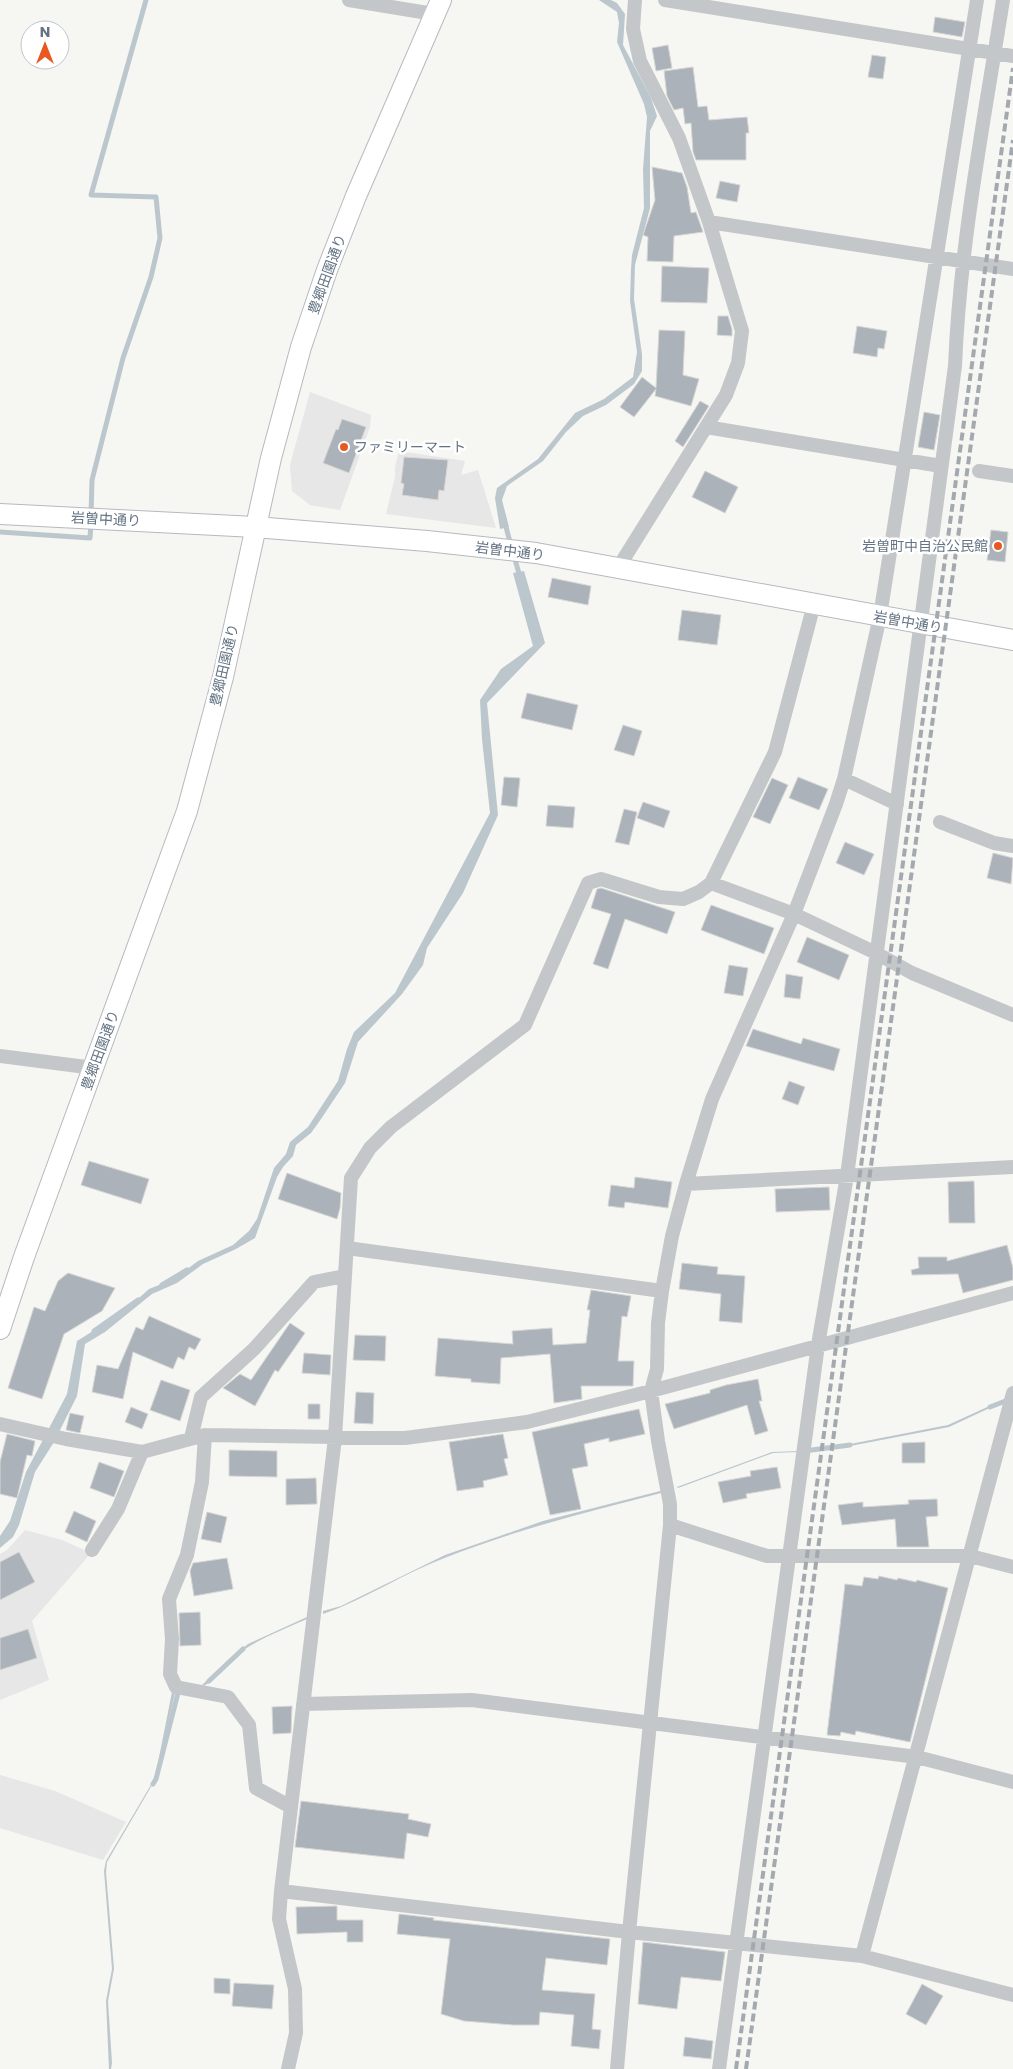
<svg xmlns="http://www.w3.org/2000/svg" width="1013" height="2069" viewBox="0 0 1013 2069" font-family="Poppins,'Noto Sans JP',sans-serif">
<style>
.built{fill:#e6e7e6}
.water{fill:#bcc7cd}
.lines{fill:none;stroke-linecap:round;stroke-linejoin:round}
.stream{stroke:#bcc7cd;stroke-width:5}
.building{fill:#abb2b9;stroke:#d7d7d5}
.secondary-casing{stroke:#b5babf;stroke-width:22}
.street{stroke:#c3c7ca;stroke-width:14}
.secondary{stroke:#fff;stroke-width:20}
.rail{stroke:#a3a9af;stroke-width:4;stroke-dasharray:8 4;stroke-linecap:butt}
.poi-dot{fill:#e75921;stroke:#fff;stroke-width:2}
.labels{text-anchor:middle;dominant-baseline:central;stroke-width:5;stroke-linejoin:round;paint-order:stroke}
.street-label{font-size:14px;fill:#647484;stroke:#fff}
.poi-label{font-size:14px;fill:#647484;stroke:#fff;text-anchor:start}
</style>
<rect width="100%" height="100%" fill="#f6f6f2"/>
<path class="built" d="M310,392l61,23 -1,12 -30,83 -30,-5 -18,-14 -2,-26z
M399,451l66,10 -4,14 17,-5 18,58 -110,-14 9,-37v-10z
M25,1530l37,10 29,13 -59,68 17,59 -49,20v-146l7,-4z
M0,1775l55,16 71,31 -23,38 -103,-32z"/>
<path class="water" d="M599,0h12l6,3 8,11 -2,31 28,53 6,18 -7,15v77l-15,57 -1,34 8,55v17l-8,13 -28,21 -23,11 -17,16 -23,29 -36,25 -5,14 7,27 -9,2 -5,-31 2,-10 41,-29 37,-46 29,-14 29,-22 4,-25 -7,-51 1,-32 1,-14 12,-47 -1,-39 4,-52 -3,-13 -27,-62 2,-19 -2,-11z
M524,571l21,72 -58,60 11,112 -35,78 -36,55 -4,17 -21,29 -44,48 -13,41 -24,36 -10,14 -15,12 -3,11 -10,11 -6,10 -22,61 -19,11 -33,15 -26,19 -25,11 -47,38 -20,12 -8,52 -23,46 -19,30 -16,53 -6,12 -13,11v-12l10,-15 16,-49 41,-78 10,-53 45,-28 27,-24 25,-10 24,-18 35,-16 16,-14 8,-12 17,-51 12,-14 4,-12 18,-15 30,-46 9,-32 7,-17 41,-39 95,-180 -8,-74 -2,-39 21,-31 32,-23 -20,-73z
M996,1403v2l-47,22 -104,20v-2l103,-20z
M798,1451v1l-25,1 -95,35 -1,-1 95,-35z
M664,1490l1,2c-74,19 -147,37 -218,65 -43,16 -81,42 -124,57v-3l18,-5 104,-51 98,-34z
M307,1617v2c-27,12 -55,22 -78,42 -7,6 -18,25 -28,25l26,-25 21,-17z
M172,1692l3,1 -20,87 -48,82 -1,10 8,97 -6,32 4,62 -1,6h-2l-3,-68 6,-32 -8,-98 2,-10 49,-83z"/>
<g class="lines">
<path class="stream" d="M91,515l1,-35 31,-122 28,-81 9,-39 -4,-41 -65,-2 55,-195
M505,523l6,23
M0,532l90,6 1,-15
M514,556l6,21
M162,1285l25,-15
M94,1331l44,-31
M990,1407l18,-7
M804,1451l46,-6
M209,1681l34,-32
M153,1784l3,-5 23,-90"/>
</g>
<path class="building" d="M935,17l30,5 -3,15 -29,-5z
M668,45l4,23 -16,3 -4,-23z
M872,55l14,2 -3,22 -15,-2z
M693,67l5,40 9,-1 2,14 38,-3 2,16h-3v27h-50l-3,-8 -2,-29 -6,1 -2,-16 -9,2 -7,-14 -3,-25z
M652,167l30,6 5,14 4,26 5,-1 7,20 -29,4 -1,26 -26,-1 1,-24 -5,-2 12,-35z
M720,181l20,4 -3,17 -21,-4z
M662,266l47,2 -2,35 -46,-1z
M718,316h10l4,13v7l-15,-1z
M857,326l30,5 -3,18 -6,-1 -1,9 -24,-4z
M659,330l26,1 -2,44 16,4 -8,27 -36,-10 1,-7 -22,28 -14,-10 22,-30 14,11z
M700,401l9,5 -26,41 -8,-6z
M924,412l16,3 -6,35 -16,-3z
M342,419l24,8 -17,46 -26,-10 13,-34 2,1z
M404,457l44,3 -4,31 -5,-1 -1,10 -36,-5 2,-11 -3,-1z
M705,471l33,16 -13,26 -33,-16z
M991,530l17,2 -3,30 -18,-2z
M552,578l39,8 -3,19 -40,-8z
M682,610l39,5 -4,30 -39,-5z
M527,693l51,12 -6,25 -51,-12z
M623,725l19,6 -8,25 -20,-6z
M504,777l16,1 -3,29 -16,-2z
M798,777l30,12 -9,21 -30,-12z
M772,778l16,7 -18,39 -17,-7z
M643,802l27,9 -6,17 -27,-10z
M548,805l27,2 -2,21 -27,-2z
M624,809l13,3 -8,33 -14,-3z
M845,842l29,12 -10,21 -28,-12z
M993,853l20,5 -2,26 -24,-6z
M601,888l74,24 -8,22 -42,-15 -17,50 -15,-5 18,-50 -20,-6 6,-19z
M711,905l63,23 -10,26 -63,-24z
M807,937l42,18 -10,25 -42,-18z
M729,965l19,3 -5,28 -19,-3z
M786,974l17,3 -3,22 -16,-2z
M753,1029l48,15 2,-6 37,11 -6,22 -88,-25z
M789,1081l16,6 -7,18 -16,-6z
M89,1161l60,18 -8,25 -60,-19z
M287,1173l54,20 -1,15 -3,11 -59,-20z
M635,1177l37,5 -4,26 -43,-6 -1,6 -16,-2 3,-21 23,3z
M974,1181l1,42h-26l-1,-41z
M829,1187l1,23 -54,2 -1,-23z
M1007,1245l6,23v12l-50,13 -5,-19 -46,1 -1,-5 8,-2 -1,-11h29v4z
M682,1263l36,4 -1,7 28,2 -3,47 -23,-2 2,-27 -42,-5z
M68,1273l47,15 -13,23 -38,23 -22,65 -34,-11 26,-81 11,4 13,-30z
M591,1290l40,6 -4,21 -5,-1 -4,45h16l-1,25h-52l1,13 -28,4 -4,-49 -49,4 -1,26 -29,-2v-3l-36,-3 3,-38 75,6 -1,-13 40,-3 1,17 33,-2 4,-33h-3z
M149,1316l52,23 -6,11 -6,-3 -5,13 -6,-3 -5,12 -40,-17 -10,47 -31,-7 5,-27 21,4 18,-42 7,3z
M290,1323l15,10 -27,39 -3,-2 -20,36 -32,-18 17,-14 11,6z
M355,1335l31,1 -1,25 -32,-1z
M304,1353l27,2 -1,20 -28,-2z
M758,1379l4,22h-3l9,30 -13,4 -8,-30 -73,24 -9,-25 45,-11v-3l16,-5z
M161,1380l29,10 -10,31 -30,-11z
M356,1392l18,1 -1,31 -19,-1z
M308,1404h12v15h-12z
M131,1407l17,7 -6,15 -17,-7z
M639,1409l6,25 -36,8v-4l-25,6 4,22 -16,3 9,40 -31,6 -18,-83z
M70,1413l14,3 -4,17 -14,-3z
M7,1434l28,7 -3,15 -5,-1 -10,43 -17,-4v-32z
M503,1434l5,24 -4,1 4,16 -25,6 1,6 -27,4 -8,-49z
M925,1442v21h-23v-20z
M229,1450l48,1v26l-48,-1z
M99,1462l25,9 -10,26 -24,-9z
M777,1467l4,21 -35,6 1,4 -24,5 -5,-21 33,-6 -1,-5z
M316,1478l1,26 -31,1v-26z
M937,1499l1,17 -12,1 3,30h-32l-2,-28 -53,6 -4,-20 25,-3v5l46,-3 -1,-4z
M74,1511l22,10 -9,21 -22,-10z
M207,1512l20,5 -6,26 -20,-4z
M19,1552l16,30 -35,18v-38z
M227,1558l6,31 -39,7 -4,-25 3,-8z
M879,1576l18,4 1,-2 18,4 1,-2 31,8 -38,154 -54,-11 -1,4 -14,-3 -1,4 -13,-1 18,-151 17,2 2,-9 14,2z
M200,1612l1,33 -21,1 -1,-33z
M28,1629l9,29 -37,12v-32z
M292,1706l-1,27 -18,1 -1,-27z
M301,1801l108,13 -1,5 23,5 -3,13 -21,-4 -3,26 -109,-12z
M337,1906v14h26v22h-16v-10l-50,2 -1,-27z
M399,1914l35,4 -1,2 177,19 -3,26 -61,-7 -4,32 53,4 -3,35 9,1 -2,19 -28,-3 3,-31 -34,-3 -1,13h-26l-49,-4 -23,-7 9,-75 -53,-5z
M643,1942l82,10 -4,29 -40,-4 -4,32 -39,-5z
M214,1978l16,1v15l-16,-1z
M234,1983l40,2 -2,24 -40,-3z
M922,1984l21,12 -17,29 -20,-11z
M685,2037l28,4 -2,18 -28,-3z"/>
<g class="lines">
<defs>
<path id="secondary" d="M0,514l255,13 172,14 109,12 477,87
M0,1329l24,-72 163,-446 36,-134 48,-219 30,-111 26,-77 29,-74 85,-196"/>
</defs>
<use href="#secondary" class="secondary-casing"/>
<path class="street" d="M349,0l85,14
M665,0l348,56
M709,222l304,47
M706,427l235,39
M979,471l34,5
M618,568l108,-173 12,-32 4,-32 -33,-109 -30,-84 -39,-77 -7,-32 2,-29
M844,779l53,25
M940,822l54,21 19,3
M711,883l64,-131 39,-148
M0,1056l94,12
M686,1184l327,-17
M347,1248l315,43
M1013,1393l-151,563 151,39
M0,1424l66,15 76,13 63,-17 200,3 122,-16 124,-31 362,-98
M205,1435l-3,47 -15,73 -18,44 3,40 -2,35 6,13 52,10 21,28 7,63 35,19
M191,1438l10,-41 53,-48 60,-67 31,-6
M670,1525l97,31h203l43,11
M92,1550l26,-41 24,-57
M303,1704l169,-4 445,57 96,25
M281,1891l348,41 233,24
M288,2069l8,-36 -1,-44 -16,-70 2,-28 54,-453 16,-260 19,-30 21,-21 134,-102 63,-142 13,-4 58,18 24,2 16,-7 12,-9 83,31 82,39 36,20 101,42
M617,2069l12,-137 41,-407v-21l-12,-63 -7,-50 6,-22 1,-46 4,-32 10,-55 14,-52 26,-85 82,-185 42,-110 8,-25 36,-163 97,-616
M719,2069l99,-724 29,-169 108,-810c5,-123 29,-245 48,-366"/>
<use href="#secondary" class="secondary"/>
<path class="rail" d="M736,2069l277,-2001
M746,2069l267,-1929"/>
</g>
<g class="poi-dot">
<circle cx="344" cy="447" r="5"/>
<circle cx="998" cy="546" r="5"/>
</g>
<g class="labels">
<g class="street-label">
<text transform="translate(327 274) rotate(-70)">豊郷田園通り</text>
<text transform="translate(106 519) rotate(3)">岩曽中通り</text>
<text transform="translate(510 551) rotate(7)">岩曽中通り</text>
<text transform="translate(908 622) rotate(10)">岩曽中通り</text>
<text transform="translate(224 665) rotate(-77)">豊郷田園通り</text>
<text transform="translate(100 1050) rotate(-70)">豊郷田園通り</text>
</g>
<g class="poi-label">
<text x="354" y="447">ファミリーマート</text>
<text x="988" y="546" text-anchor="end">岩曽町中自治公民館</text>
</g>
</g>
<g transform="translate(45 45)"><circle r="24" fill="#ffffff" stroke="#c1c7ce"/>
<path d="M0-4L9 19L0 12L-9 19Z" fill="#e75921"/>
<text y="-8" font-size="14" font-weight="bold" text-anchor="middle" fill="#647484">N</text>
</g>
</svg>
